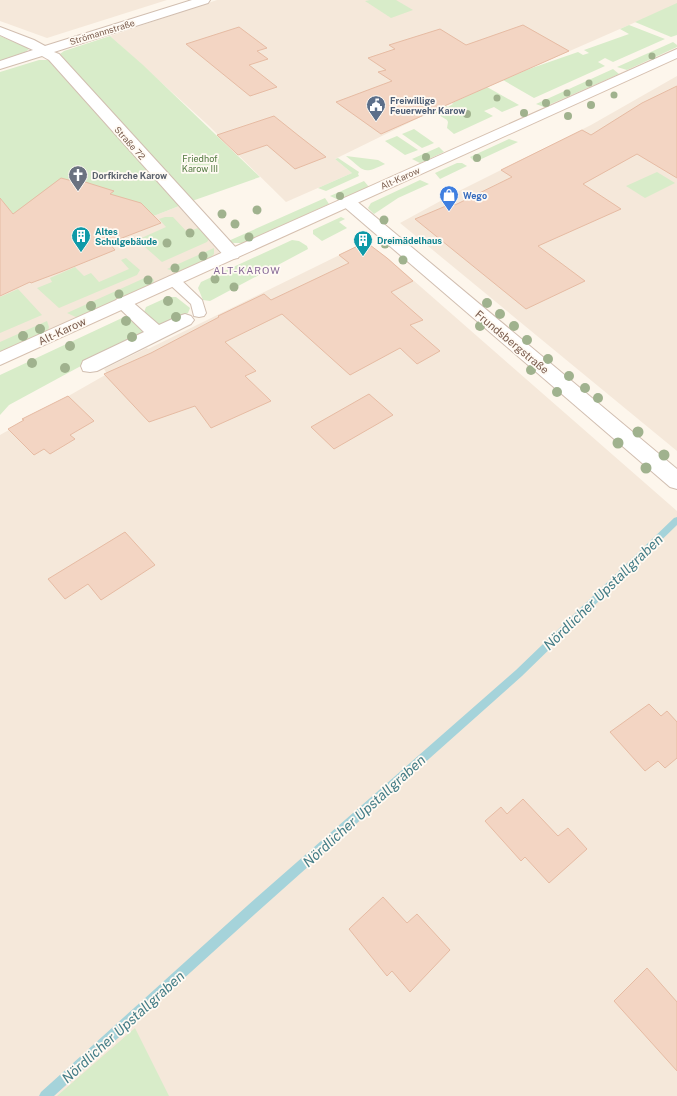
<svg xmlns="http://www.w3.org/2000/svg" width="677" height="1096" viewBox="0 0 677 1096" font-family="'Public Sans',sans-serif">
<rect width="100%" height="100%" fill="#fdf6ec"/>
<!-- residential -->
<g fill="#f5e8da">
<polygon points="0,0 167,0 47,38 0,21"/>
<polygon points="217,0 677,0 677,4 435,110 335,159 352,173 286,202 208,125 110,36"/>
<polygon points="677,76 677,451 400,223 457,192 591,125"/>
<polygon points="0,198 26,231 118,230 179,206 218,247 219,253 215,257 0,354"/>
<polygon points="366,242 389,259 677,511 677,1096 0,1096 0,435 107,374 104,369 147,348 148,349"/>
</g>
<!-- green -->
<g fill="#d8ecc9">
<polygon points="370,0 396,0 413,10 391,18 365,1"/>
<polygon points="677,3 677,35 671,37 635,22"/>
<polygon points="629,25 665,39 613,62 605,58 598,62 605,66 534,98 503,80 529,69 578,52 583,55 589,53 584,50 629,34 620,29"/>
<polygon points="0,36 26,47 29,49 23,54 0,61"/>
<polygon points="110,36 143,65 260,177 192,201 187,197 60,54 64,51"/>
<polygon points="673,42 677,45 677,47 627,70 617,67"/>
<polygon points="39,60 48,60 179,206 118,230 26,231 0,198 0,72"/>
<polygon points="613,69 619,74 544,107 536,104"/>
<polygon points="487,87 519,105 502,112 494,107 484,111 493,116 454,134 447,128 448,122 447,120 429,109 435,110 446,106 448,107 453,104 452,103"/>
<polygon points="414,129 434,143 422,148 402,134"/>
<polygon points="397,136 418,150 405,155 385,141"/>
<polygon points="509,139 518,142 475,162 470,157"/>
<polygon points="439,147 444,152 420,163 412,159"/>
<path d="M346 156 378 160 385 164C362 175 365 171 346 156Z"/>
<polygon points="338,158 359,172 358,174 359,176 326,191 318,188 352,173 335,159"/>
<polygon points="457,163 462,163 467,166 440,179 435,173"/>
<polygon points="657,172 675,183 645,198 626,186"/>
<polygon points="420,180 429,184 398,198 374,214 368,208 371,203"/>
<polygon points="364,181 369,187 339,200 330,196"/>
<polygon points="325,198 329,204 244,243 234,243 226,242"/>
<polygon points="165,217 173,217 187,232 198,228 209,239 207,242 162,262 137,240 166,227 159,219"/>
<polygon points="341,217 345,219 339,222 347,228 322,241 313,234 313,230"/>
<polygon points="292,240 299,241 307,246 308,249 210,301 203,300 198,288 201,282"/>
<polygon points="214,248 214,254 209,259 179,272 176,272 167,269"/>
<polygon points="126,258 140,270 137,275 59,308 37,288 52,282 50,278 75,267 84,276 91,273 99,282 129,269 121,260"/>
<polygon points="149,276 154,280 153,284 78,318 67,313"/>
<polygon points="18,289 42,315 0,333 0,297"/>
<polygon points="168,297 176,297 190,308 188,313 156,328 143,315 146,307"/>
<polygon points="122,318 133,318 144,329 142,337 79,367 9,405 0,415 0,375"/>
<polygon points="47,321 49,327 48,331 0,353 0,342"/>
<polygon points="135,1028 169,1096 57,1096"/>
</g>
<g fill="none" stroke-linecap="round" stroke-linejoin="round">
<!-- stream -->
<polygon fill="#a5d3da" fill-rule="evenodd" points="677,517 677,525 522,676 255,914 54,1096 39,1096 41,1092 247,906 516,670 674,518"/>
</g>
<!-- building -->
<g fill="#f3d5c3" stroke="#e6bba3">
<polygon points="523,25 569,51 381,134 336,102 392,81 378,72 386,70 368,58 395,49 389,45 440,29 466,45"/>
<polygon points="239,27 267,48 257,51 268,59 249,65 277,87 250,96 186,44"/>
<polygon points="677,86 677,178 637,154 583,184 621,209 538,246 585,281 526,309 415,219 453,203 455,205 512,177 501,170 582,130 591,135 642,103"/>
<polygon points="274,116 299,136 326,157 295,169 267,145 238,155 217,135"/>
<polygon points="61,178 80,183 82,181 114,191 110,194 141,203 161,223 109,243 115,250 63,271 31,283 30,282 0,296 0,198 13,214"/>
<polygon points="366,242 387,258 413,281 391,292 423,320 410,325 440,351 417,364 400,348 350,375 282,314 225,342 256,371 245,376 271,401 211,428 195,406 149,422 104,374 151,353 219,317 218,316 264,294 271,300 349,263 339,255"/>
<polygon points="369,394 393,415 334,449 311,427"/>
<polygon points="68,396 94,421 70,435 75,439 50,454 44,449 34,455 8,429 24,420 22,419"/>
<polygon points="125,532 155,565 101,600 88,584 65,599 48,579"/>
<polygon points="649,704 661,716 667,711 677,722 677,758 665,768 658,761 645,771 610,732"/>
<polygon points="523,799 558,836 568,828 587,849 549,883 525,857 521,861 485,821 501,807 507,814"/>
<polygon points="383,897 407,923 417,914 450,950 410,992 392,971 387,976 349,929"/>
<polygon points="647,968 677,1002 677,1071 614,1001"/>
</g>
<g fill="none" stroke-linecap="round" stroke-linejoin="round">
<!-- lane casing -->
<g stroke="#d1beb0" stroke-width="2">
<polygon id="lane" points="173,276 178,277 202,300 206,313 204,316 199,317 194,316 191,304 168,283 166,280 168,277"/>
</g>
<!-- street casing -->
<g stroke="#d1beb0" stroke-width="2">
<g id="street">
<polygon points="192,0 210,0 208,3 54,52 59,54 238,250 240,254 238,258 232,259 226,258 49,60 42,56 0,69 0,61 33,50 0,35 0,27 34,40 45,46"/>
<polygon points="348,197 354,199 677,469 677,489 670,487 342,205 340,202 342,199"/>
<polygon points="123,297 129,299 159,325 179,316 185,314 191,316 194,320 191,324 97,371 90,372 83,371 81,366 83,361 144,332 114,303 117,299"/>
</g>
</g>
<!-- secondary casing -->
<g stroke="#d6c0b0" stroke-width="2">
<polygon id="secondary" points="677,49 677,58 0,365 0,352"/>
</g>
<!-- lane -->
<use href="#lane" fill="#fff" fill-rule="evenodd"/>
<!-- street -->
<use href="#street" fill="#fff" fill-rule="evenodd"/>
<!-- secondary -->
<use href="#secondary" fill="#fff" fill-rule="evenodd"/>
</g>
<!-- trees -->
<g fill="#a0b28e">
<circle cx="652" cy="56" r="3.5"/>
<circle cx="589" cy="83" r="3.5"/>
<circle cx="567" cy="93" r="3.5"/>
<circle cx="614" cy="95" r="3.5"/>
<circle cx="497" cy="98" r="3.5"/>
<circle cx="546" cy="103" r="4"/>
<circle cx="591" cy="105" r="4"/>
<circle cx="524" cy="113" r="4"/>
<circle cx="467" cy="114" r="4"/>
<circle cx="568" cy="116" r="4"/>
<circle cx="426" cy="157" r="4"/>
<circle cx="477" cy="158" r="4"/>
<circle cx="340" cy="196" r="4"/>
<circle cx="257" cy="210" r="4.5"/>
<circle cx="222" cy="214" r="4.5"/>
<circle cx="384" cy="220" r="4.5"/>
<circle cx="235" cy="224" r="4.5"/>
<circle cx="190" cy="233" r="4.5"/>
<circle cx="249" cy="237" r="4.5"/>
<circle cx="167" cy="243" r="4.5"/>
<circle cx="385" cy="244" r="4.5"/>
<circle cx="203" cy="256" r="4.5"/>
<circle cx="403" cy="260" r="4.5"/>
<circle cx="175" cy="268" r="4.5"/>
<circle cx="215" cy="279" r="4.5"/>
<circle cx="148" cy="280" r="4.5"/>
<circle cx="234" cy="287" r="4.5"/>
<circle cx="119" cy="294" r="4.5"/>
<circle cx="168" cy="301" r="5"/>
<circle cx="487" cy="303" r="5"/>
<circle cx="91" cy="306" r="5"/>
<circle cx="500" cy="314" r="5"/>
<circle cx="176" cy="317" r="5"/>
<circle cx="126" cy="321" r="5"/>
<circle cx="480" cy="326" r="5"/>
<circle cx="514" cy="326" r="5"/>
<circle cx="40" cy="329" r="5"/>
<circle cx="23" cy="336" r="5"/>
<circle cx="132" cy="337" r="5"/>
<circle cx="527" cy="340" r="5"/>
<circle cx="70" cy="346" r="5"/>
<circle cx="548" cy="359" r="5"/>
<circle cx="32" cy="363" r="5"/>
<circle cx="65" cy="368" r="5"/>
<circle cx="531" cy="370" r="5"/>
<circle cx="569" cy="376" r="5"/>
<circle cx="585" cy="388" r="5"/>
<circle cx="557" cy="392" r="5"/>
<circle cx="598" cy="398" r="5"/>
<circle cx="638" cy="432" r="5.5"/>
<circle cx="618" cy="443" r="5.5"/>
<circle cx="664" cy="455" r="5.5"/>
<circle cx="646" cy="468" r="5.5"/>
</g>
<!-- icons -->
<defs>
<g id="civic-pin" transform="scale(1)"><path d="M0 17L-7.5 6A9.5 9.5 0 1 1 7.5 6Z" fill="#5c6f8a" stroke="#fffaf3"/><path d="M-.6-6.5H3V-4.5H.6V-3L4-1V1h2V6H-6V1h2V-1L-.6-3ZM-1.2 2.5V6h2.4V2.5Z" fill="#fff"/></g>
<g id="church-pin" transform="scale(1)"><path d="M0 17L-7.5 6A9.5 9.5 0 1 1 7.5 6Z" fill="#6b7280" stroke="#fffaf3"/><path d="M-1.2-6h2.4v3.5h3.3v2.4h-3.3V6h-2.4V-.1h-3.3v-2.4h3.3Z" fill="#fff"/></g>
<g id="shop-pin" transform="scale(1)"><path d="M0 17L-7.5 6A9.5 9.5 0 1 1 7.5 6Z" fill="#3f7fe0" stroke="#fffaf3"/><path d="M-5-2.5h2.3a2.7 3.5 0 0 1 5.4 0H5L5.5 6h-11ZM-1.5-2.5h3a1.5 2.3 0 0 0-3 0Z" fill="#fff"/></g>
<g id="building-pin" transform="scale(1)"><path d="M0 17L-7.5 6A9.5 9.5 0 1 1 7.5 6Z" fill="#0f9aa8" stroke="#fffaf3"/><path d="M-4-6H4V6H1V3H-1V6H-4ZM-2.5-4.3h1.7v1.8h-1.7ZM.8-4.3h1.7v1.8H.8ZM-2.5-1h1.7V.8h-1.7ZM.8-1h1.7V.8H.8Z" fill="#fff"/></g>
</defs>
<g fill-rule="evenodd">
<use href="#civic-pin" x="376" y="105"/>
<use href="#church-pin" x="78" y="175"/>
<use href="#shop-pin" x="449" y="195"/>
<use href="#building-pin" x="81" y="236"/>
<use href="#building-pin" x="363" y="240"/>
</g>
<g text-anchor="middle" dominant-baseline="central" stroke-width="3.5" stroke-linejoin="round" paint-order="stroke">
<!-- far-street labels -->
<g font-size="9" fill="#7a5c4d" stroke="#fffaf3">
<text transform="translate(102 32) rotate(-17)">Strömannstraße</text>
<text transform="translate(130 143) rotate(48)">Straße 72</text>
<text transform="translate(400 178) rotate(-24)">Alt-Karow</text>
</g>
<!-- far-service labels -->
<g font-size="9" font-weight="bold" fill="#4e5e75" stroke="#fffaf3" text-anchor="start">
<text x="390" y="100">Freiwillige<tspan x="390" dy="10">Feuerwehr Karow</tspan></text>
</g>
<!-- far-park labels -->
<g font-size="9" fill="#537a41" stroke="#fffaf3">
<text x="200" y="158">Friedhof<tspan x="200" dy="10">Karow III</tspan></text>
</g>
<!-- far-worship labels -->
<g font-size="9" font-weight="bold" fill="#5b616d" stroke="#fffaf3" text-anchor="start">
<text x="92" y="175">Dorfkirche Karow</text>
</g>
<!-- far-shop labels -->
<g font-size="9" font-weight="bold" fill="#366cbe" stroke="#fffaf3" text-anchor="start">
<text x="463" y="195">Wego</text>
</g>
<!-- far-culture labels -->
<g font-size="9" font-weight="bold" fill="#0d838f" stroke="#fffaf3" text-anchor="start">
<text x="95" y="231">Altes<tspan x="95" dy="10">Schulgebäude</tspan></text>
<text x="377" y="240">Dreimädelhaus</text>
</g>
<!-- far-neighbourhood labels -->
<g font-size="10" letter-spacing="1" fill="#846695" stroke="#fffaf3">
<text x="247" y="270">ALT-KAROW</text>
</g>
<!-- street labels -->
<g font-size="11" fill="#7a5c4d" stroke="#fffaf3">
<text transform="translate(62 331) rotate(-25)">Alt-Karow</text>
<text transform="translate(512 342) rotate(40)">Frundsbergstraße</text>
</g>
<!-- near-water labels -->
<g font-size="14" font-style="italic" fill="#437c86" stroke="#fffaf3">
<text transform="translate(603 592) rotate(-44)">Nördlicher Upstallgraben</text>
<text transform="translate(364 811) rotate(-42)">Nördlicher Upstallgraben</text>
<text transform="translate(123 1027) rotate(-42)">Nördlicher Upstallgraben</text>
</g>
</g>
</svg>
